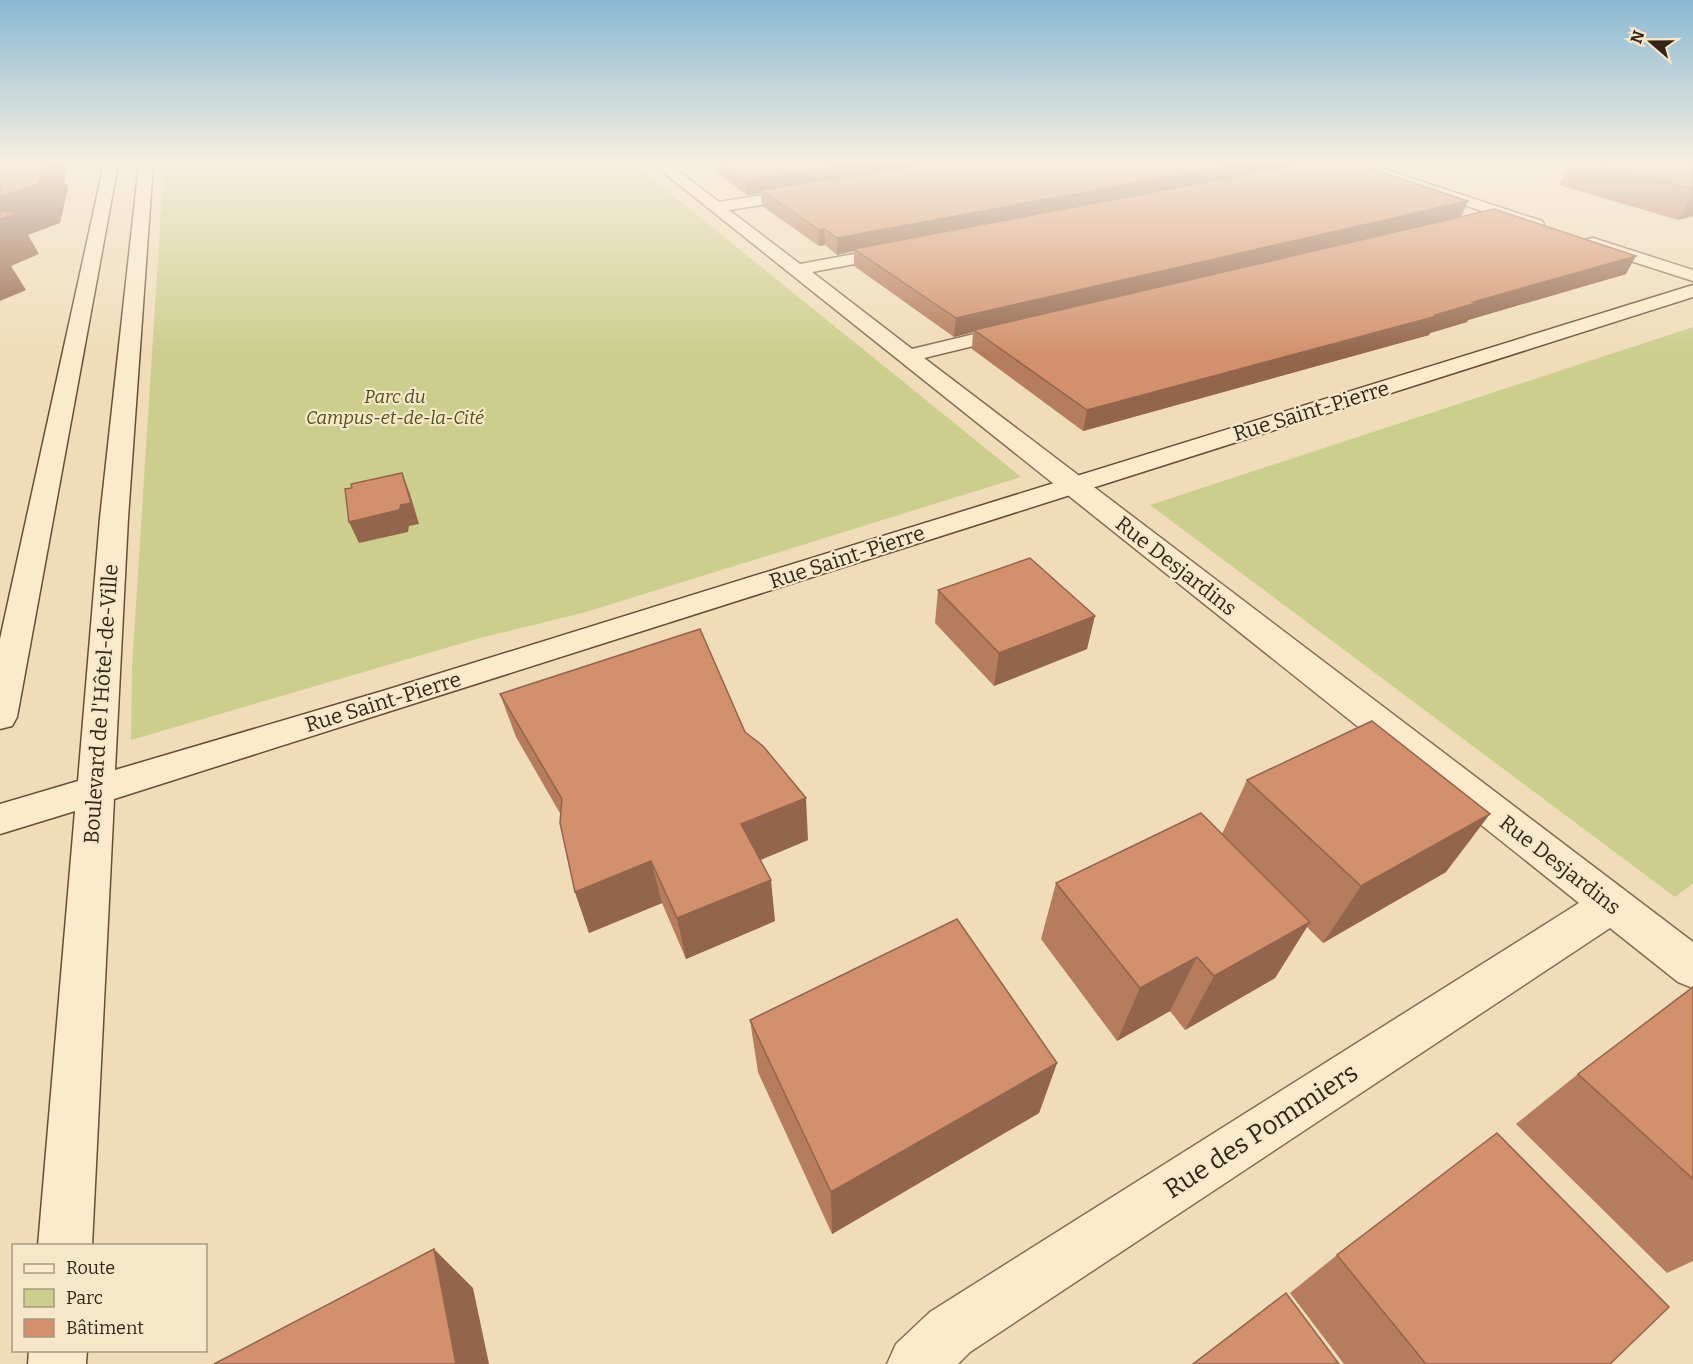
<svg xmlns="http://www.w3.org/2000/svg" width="1693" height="1364" viewBox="0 0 1693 1364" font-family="Bitter,serif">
<rect width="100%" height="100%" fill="#f0dcb9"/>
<!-- green -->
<g fill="#cbce8d">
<polygon points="164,164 634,164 1021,477 586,612 480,638 131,740 132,668"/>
<polygon points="1693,327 1693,883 1675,897 1150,505"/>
</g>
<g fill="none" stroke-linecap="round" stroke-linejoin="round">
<!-- street casing -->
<g stroke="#876c53" stroke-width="3">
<g id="street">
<polygon points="653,164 669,164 719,202 805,188 810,190 813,193 810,196 805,198 729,210 800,264 897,246 903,247 906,251 903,255 812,272 912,349 1016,324 1023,326 1026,330 1023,334 924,358 1693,942 1693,988 1678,982 1610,928 970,1352 958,1364 887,1364 896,1344 930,1312 1579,903"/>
<polygon points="1348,164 1368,164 1542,221 1544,224 1542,227 1530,227 1350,167"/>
<polygon points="1593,238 1693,270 1693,281 1587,247 1584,243 1587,239"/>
</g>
</g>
<!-- secondary casing -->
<g stroke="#694d36" stroke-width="3">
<g id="secondary">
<polygon points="104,164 118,164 17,717 12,726 0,729 0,639"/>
<polygon points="139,164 153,164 128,518 115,770 386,690 1693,285 1693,297 114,799 92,1246 38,1246 75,811 0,834 0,804 78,781 100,518"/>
<polygon points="29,1350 87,1350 86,1364 28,1364"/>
</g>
</g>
<!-- street -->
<use href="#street" fill="#fbeacc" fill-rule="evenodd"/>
<!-- secondary -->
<use href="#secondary" fill="#fbeacc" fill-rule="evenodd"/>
</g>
<!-- wall -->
<g fill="#b57c5d">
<polygon points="704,164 1357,164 1468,201 1461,217 1626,274 1468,320 1467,322 1430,333 1429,335 1083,431 972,349 973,332 954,337 854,266 854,251 837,255 825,245 819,246 762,206 761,193 747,195"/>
<polygon points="1569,164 1693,164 1693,216 1678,220 1559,185"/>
<polygon points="938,590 1087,649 994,686 935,623"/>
<polygon points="500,694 745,732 808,840 760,860 775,921 686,959 662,903 589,933 575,892 561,815 516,737"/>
<polygon points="1247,780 1446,872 1323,943 1307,927 1275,978 1185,1030 1170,1011 1117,1041 1041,939 1056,883 1222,834"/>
<polygon points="1693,987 1693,1261 1667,1273 1516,1124 1578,1074"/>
<polygon points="750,1020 1057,1063 1039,1113 832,1234 758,1072"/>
<polygon points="1337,1255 1610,1364 1344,1364 1290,1293"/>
</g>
<!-- shaded-wall -->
<g fill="#93654c">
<polygon points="45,164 69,164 64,180 68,188 60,223 28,235 39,254 11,266 26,290 0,301 0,197"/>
<polygon points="850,164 945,164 761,190 761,193 747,195 746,180"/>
<polygon points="1237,164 1310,164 854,249 854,251 837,255 837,238"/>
<polygon points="1693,195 1693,216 1678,220"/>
<polygon points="1468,201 1461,217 974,330 973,332 954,337 956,318"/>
<polygon points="824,229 825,245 819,246 819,230"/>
<polygon points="1636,256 1626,274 1468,320 1467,322 1430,333 1429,335 1083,431 1087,410 1435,315 1473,302"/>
<polygon points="402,473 410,494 419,524 409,526 408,532 359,543 349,522"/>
<polygon points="1095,616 1087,649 994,686 999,653"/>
<polygon points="806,798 808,840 746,866 741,824"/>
<polygon points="1490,814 1446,872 1323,943 1361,886"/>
<polygon points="651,861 662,903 589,933 575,892"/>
<polygon points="771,880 775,921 686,959 677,918"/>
<polygon points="1310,922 1275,978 1185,1030 1214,976"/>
<polygon points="1197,957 1170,1011 1117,1041 1140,988"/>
<polygon points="1057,1063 1039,1113 832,1234 831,1192"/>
<polygon points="434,1249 473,1288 489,1364 456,1364"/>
</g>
<!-- building -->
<g fill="#d2906c" stroke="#93654c" stroke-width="1.5">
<polygon points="0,164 45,164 38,184 0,197"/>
<polygon points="723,164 850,164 746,180"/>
<polygon points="930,164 1237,164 837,238 824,229 819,230 761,190"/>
<polygon points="1301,164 1357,164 1468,201 956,318 854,249"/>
<polygon points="1598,164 1693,164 1693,189"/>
<polygon points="1494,209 1636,256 1473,302 1476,303 1435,315 1437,316 1087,410 974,330"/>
<polygon points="0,211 15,213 0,219"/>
<polygon points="402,473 411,503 401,505 399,510 349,522 345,489 352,488 351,484"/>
<polygon points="1030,558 1095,616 999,653 938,590"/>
<polygon points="700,629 745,732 763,746 806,798 741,824 771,880 677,918 651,861 575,892 560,823 562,799 500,694"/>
<polygon points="1372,721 1490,814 1361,886 1247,780"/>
<polygon points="1201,813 1310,922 1214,976 1197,957 1140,988 1056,883"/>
<polygon points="957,919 1057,1063 831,1192 750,1020"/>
<polygon points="1693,987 1693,1179 1578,1074"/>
<polygon points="1497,1133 1669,1307 1610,1364 1426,1364 1337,1255"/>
<polygon points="434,1249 456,1364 214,1364"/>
<polygon points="1286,1293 1339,1364 1193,1364"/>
</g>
<!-- sky -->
<linearGradient id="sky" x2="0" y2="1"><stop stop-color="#8ab9d3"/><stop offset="0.46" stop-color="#f8efe0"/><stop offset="1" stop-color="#f8efe0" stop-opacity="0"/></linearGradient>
<rect width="1693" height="355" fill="url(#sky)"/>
<g text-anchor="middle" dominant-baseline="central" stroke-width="4.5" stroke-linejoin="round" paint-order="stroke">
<!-- far-park labels -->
<g font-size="18" font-style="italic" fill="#49531e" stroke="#f7e7c9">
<text x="395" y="397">Parc du<tspan x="395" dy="21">Campus-et-de-la-Cité</tspan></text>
</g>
<!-- street labels -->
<g font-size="21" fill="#352519" stroke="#f7e7c9">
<text transform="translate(1311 411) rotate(-17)">Rue Saint-Pierre</text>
<text transform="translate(847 557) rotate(-18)">Rue Saint-Pierre</text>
<text transform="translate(1176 566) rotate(38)">Rue Desjardins</text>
<text transform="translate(383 702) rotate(-17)">Rue Saint-Pierre</text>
<text transform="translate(101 704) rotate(-86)">Boulevard de l'Hôtel-de-Ville</text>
<text transform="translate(1560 865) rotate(38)">Rue Desjardins</text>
</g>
<!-- near-street labels -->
<g font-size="26" fill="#352519" stroke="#f7e7c9">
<text transform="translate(1261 1131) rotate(-33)">Rue des Pommiers</text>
</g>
</g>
<!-- legend -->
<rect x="12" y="1244" width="195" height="108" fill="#f7e7c9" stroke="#a99983" stroke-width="1.5"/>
<rect x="24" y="1264" width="30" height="9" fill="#fbeacc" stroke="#a99983" stroke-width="1.5"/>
<text x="66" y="1274" font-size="18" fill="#352519">Route</text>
<rect x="24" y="1289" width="30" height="18" fill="#cbce8d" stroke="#a99983" stroke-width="1.5"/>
<text x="66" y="1304" font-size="18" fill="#352519">Parc</text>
<rect x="24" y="1319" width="30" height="18" fill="#d2906c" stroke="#a99983" stroke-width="1.5"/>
<text x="66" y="1334" font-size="18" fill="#352519">Bâtiment</text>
<!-- north arrow -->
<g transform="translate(1651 42) rotate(290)" stroke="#f7e7c9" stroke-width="4.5" paint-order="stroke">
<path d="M0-4.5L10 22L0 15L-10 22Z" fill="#352519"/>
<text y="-9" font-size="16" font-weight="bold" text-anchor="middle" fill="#352519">N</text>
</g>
</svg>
